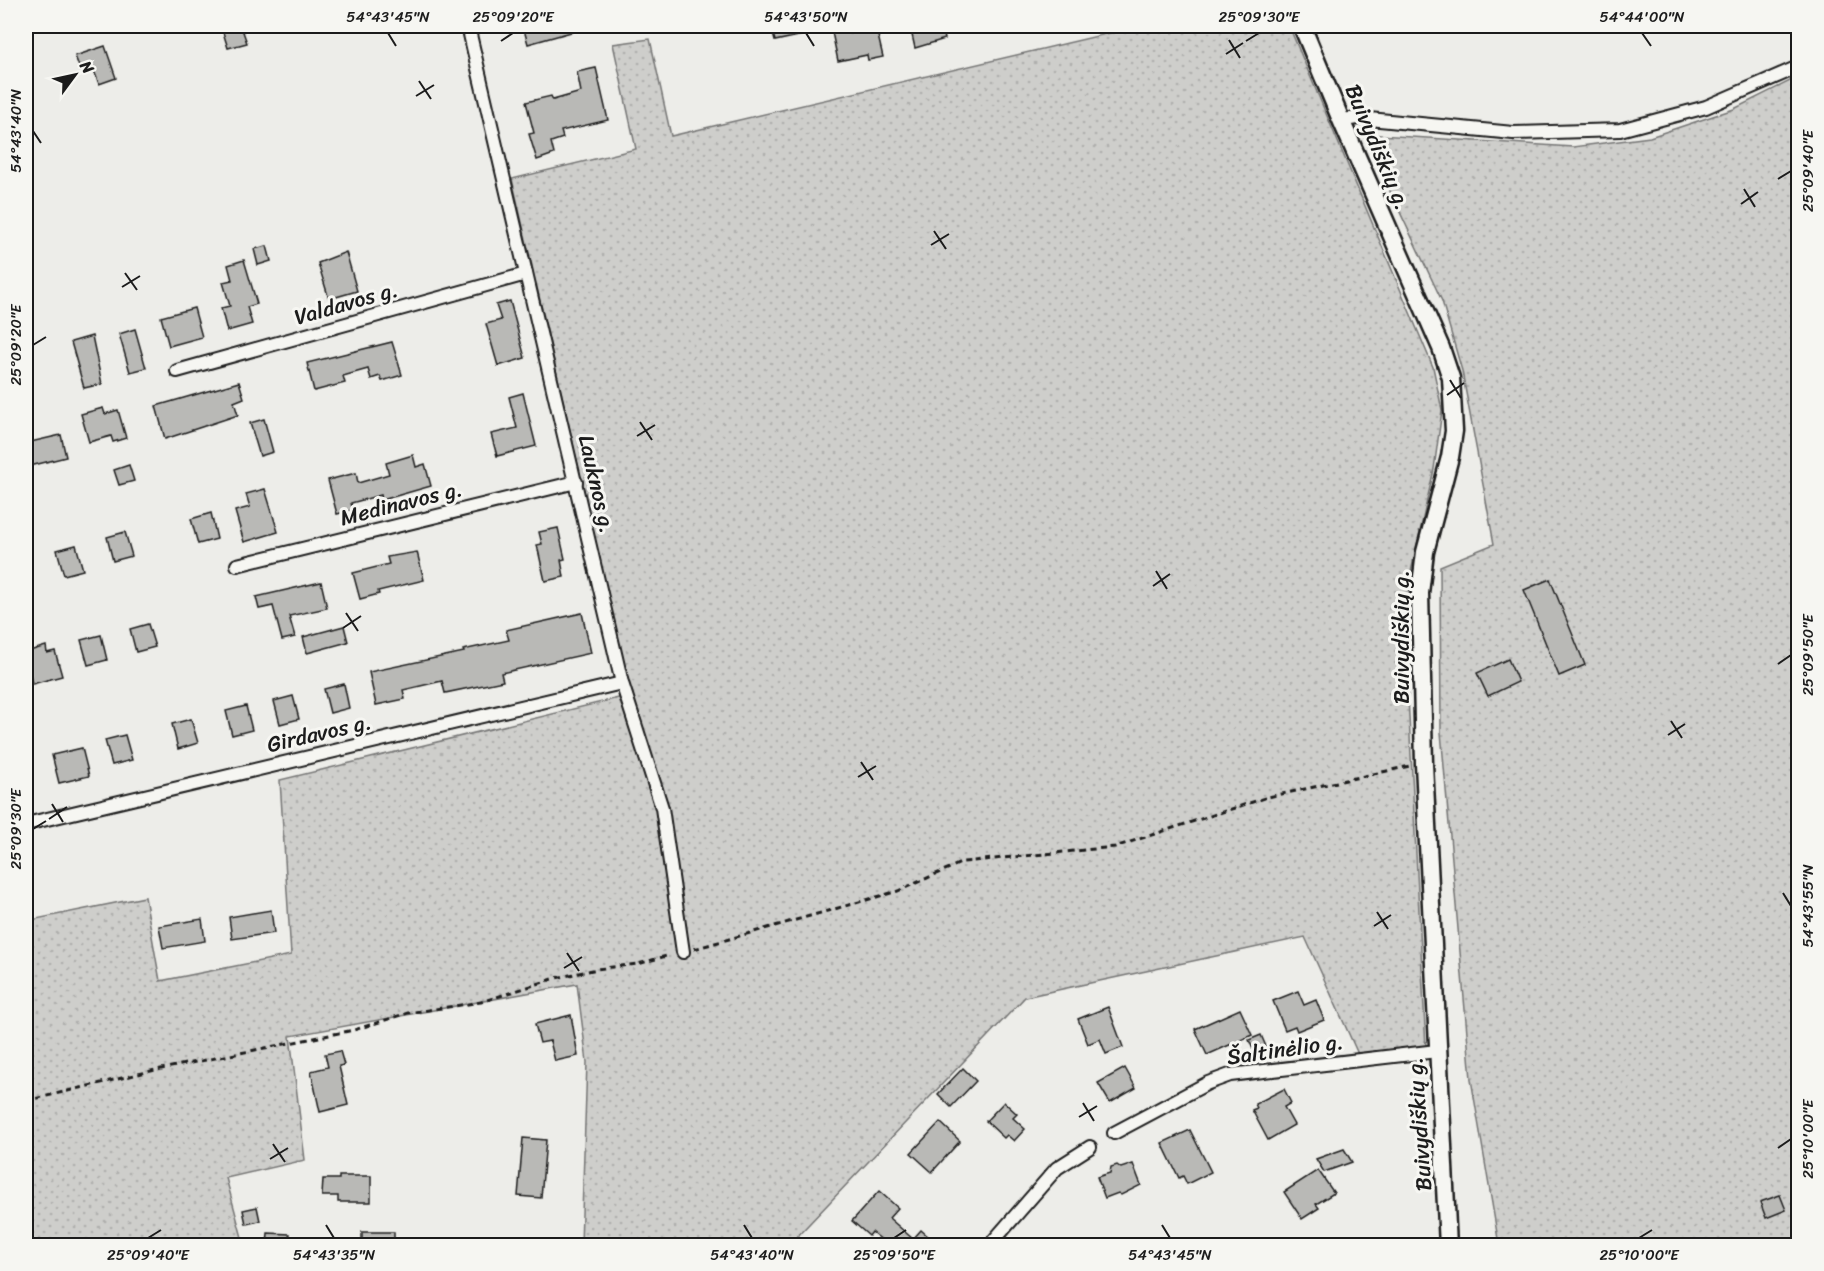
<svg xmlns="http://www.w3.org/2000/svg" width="1824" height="1271" viewBox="0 0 1824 1271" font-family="Sriracha,sans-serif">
<defs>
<pattern id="grass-dots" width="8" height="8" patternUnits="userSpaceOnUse" patternTransform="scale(1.5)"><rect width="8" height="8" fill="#cececb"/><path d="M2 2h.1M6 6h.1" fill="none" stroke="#b0b0ae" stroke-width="1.8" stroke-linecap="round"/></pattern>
</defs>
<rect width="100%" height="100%" fill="#edede9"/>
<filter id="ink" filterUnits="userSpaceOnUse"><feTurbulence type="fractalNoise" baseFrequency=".0167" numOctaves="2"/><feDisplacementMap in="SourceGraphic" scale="12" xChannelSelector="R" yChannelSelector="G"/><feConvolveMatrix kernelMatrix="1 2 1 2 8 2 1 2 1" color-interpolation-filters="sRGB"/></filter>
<g filter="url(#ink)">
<!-- grass -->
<g fill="url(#grass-dots)" stroke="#757574" stroke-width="1.5">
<polygon points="1140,26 1289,26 1433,367 1442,410 1434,469 1410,576 1406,658 1426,1048 1358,1054 1305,937 1025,997 789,1245 581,1245 587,1062 577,984 290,1036 305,1160 226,1178 244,1245 26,1246 26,921 145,897 160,981 291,955 280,780 631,695 512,179 636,149 613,44 650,39 671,136"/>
<polygon points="1798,77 1798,1245 1499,1245 1471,1079 1441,732 1440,566 1494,544 1462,371 1442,301 1363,134 1573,147 1650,137 1734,109"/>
</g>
<!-- building -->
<g fill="#b9b9b6" stroke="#1c1c1c" stroke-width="1.5">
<polygon points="221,26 241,26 247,43 228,48"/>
<polygon points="523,26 581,26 582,29 528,44"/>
<polygon points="771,26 822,26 822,31 775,41"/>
<polygon points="910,26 942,26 945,39 915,48"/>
<polygon points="876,27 883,57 868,60 867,55 838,61 832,32 846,28 848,33"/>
<polygon points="105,46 116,78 99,84 93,68 81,72 75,56"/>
<polygon points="596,68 608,120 561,131 563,138 551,142 554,154 537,160 529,134 534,133 526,102 551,96 553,100 581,92 577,72"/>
<polygon points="267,246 271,261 258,265 254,249"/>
<polygon points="346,252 357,291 329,299 318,263"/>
<polygon points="244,260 257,304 247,307 252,324 227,331 221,308 230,306 223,282 232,280 228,265"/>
<polygon points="510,301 525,358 498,366 486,324 501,320 496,305"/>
<polygon points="194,308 202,337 169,346 161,317"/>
<polygon points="135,329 146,368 130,372 119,334"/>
<polygon points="92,336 102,384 84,388 71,342"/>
<polygon points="392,342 402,375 382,381 380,376 371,379 368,369 343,376 345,383 314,391 307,363"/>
<polygon points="239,382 244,398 234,402 238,415 165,439 156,406"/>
<polygon points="523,393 536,446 497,456 491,434 517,428 509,397"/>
<polygon points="103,408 105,414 118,410 126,438 113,442 111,436 89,442 81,414"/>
<polygon points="264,419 273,452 260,456 250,423"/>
<polygon points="61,435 66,457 26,467 26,443"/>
<polygon points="413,455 416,467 425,464 431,486 382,500 381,495 351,503 353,510 337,514 328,480 356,473 358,483 389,474 386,463"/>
<polygon points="129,465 134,481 119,485 114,470"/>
<polygon points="265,489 278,532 244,542 235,511 250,507 246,494"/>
<polygon points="211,513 217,539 198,544 191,519"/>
<polygon points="558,528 565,559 561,560 564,577 545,581 537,545 542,544 539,532"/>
<polygon points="125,532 132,556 113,561 107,537"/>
<polygon points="76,545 83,570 64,575 57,550"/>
<polygon points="417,552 424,580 378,591 379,594 360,599 353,573 389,564 387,557"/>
<polygon points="1550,579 1585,665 1559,676 1524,590"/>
<polygon points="321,582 327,608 289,616 295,637 282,640 273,606 259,609 256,597"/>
<polygon points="582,613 591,653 501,673 503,681 445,693 442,681 403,690 405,699 376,705 369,672 464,652 463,650 509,640 506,630"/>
<polygon points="148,624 155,647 136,652 130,629"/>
<polygon points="344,626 348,642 307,653 303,637"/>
<polygon points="101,635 107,660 88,665 81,640"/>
<polygon points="46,646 47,653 55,651 62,676 32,684 26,652"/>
<polygon points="1508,659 1518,682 1488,696 1477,673"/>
<polygon points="344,684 349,708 330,713 324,689"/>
<polygon points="293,696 299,719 280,724 274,701"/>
<polygon points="246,706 252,730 232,735 226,711"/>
<polygon points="191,719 198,743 178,749 172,724"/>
<polygon points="125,735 132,760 112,765 105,740"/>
<polygon points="82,748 89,776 59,783 52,755"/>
<polygon points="271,910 274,933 232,939 229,917"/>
<polygon points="202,919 205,941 163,948 159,926"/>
<polygon points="1298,991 1304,1005 1316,1000 1324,1020 1297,1031 1295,1026 1285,1030 1273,1001"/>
<polygon points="1108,1007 1123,1047 1106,1054 1100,1039 1088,1044 1078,1019"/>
<polygon points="1240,1009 1252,1035 1207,1055 1195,1029"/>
<polygon points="571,1015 578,1056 555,1061 550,1041 540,1043 535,1024"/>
<polygon points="1261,1035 1268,1051 1256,1056 1249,1040"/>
<polygon points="340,1051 344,1065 339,1066 348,1105 320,1112 311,1071 328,1067 325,1054"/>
<polygon points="963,1068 976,1081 951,1107 938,1094"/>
<polygon points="1125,1068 1136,1088 1110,1103 1098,1083"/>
<polygon points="1284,1089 1291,1103 1284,1107 1294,1125 1268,1140 1252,1110 1257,1108 1255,1104"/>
<polygon points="1004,1102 1017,1114 1013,1118 1025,1129 1014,1141 1007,1135 1004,1138 986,1121"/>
<polygon points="940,1122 960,1141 932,1172 911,1153"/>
<polygon points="1190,1130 1211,1172 1187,1184 1183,1176 1179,1178 1162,1143"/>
<polygon points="523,1138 546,1140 541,1198 518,1196"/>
<polygon points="1344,1149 1352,1162 1324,1172 1316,1159"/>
<polygon points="1133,1164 1141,1185 1121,1195 1118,1193 1105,1198 1097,1177 1110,1173 1111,1167 1117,1165 1121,1168"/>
<polygon points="1318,1170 1334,1193 1316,1204 1319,1208 1302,1219 1284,1192"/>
<polygon points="339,1176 371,1176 371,1202 338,1202 338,1196 322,1196 323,1179 339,1179"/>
<polygon points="879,1191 898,1208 889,1218 913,1239 921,1230 938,1245 888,1245 872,1232 869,1236 852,1221"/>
<polygon points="1780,1195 1786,1210 1766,1218 1760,1202"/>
<polygon points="257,1207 260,1221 246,1224 243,1210"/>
<rect x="362" y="1232" width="32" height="13"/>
<polygon points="268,1233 290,1234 289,1245 267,1245"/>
</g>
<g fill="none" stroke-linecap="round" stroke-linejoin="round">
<!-- street casing -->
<g stroke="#1c1c1c" stroke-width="16">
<g id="street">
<polyline points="468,26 622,683 662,808 683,952"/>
<polyline points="1341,120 1359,118 1513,133 1620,130 1706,107 1798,67"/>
<polyline points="177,371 526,274"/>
<polyline points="237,565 576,482"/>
<polyline points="26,824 622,683"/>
<polyline points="1114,1133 1208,1083 1230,1075 1437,1051"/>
<polyline points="989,1246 1057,1168 1090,1147"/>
</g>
</g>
<!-- secondary casing -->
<g stroke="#1c1c1c" stroke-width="21">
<polyline id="secondary" points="1302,26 1341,120 1441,348 1451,378 1454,431 1450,457 1425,552 1420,593 1424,764 1448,1246"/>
</g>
<!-- path -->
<g stroke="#1c1c1c" stroke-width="3" stroke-dasharray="6 4.5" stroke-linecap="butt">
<polyline points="694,949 898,891 963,862 1115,847 1268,797 1410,766"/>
<polyline points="26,1101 151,1071 354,1030 408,1013 481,1002 556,978 597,969 638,964 670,955"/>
</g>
<!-- street -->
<use href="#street" stroke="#f6f6f2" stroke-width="12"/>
<!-- secondary -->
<use href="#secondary" stroke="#f6f6f2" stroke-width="16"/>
</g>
</g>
<!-- ticks -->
<path fill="none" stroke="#1c1c1c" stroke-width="2" d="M388 33 396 46M806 33 814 46M1642 33 1651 46M1229 40 1240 58M501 41 513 33M1246 41 1259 33M1226 54 1243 43M419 81 431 99M416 96 434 85M33 131 41 143M1778 179 1791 171M1744 189 1755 207M1741 204 1758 192M934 231 946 249M931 245 949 234M125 273 137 290M122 287 140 276M33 345 46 337M1450 380 1461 398M1447 395 1464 383M640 422 652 440M637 436 655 425M1156 571 1167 589M1153 586 1170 574M346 613 358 631M343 628 361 616M1778 664 1791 655M1671 721 1682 738M1668 735 1685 724M861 762 873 780M858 777 876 766M52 804 63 822M49 819 67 807M33 829 46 821M1783 893 1791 906M1377 912 1388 929M1374 926 1391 915M567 953 579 971M564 968 582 957M1083 1103 1094 1121M1079 1117 1097 1106M273 1144 285 1162M1778 1148 1791 1139M270 1159 288 1148M326 1225 334 1238M744 1225 752 1238M1162 1225 1170 1238M148 1238 161 1230M894 1238 906 1230M1639 1238 1652 1230"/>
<g text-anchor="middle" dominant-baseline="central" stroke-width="6" stroke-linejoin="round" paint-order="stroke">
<!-- street labels -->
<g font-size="22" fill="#1c1c1c" stroke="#f6f6f2">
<text transform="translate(1378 147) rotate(67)">Buivydiškių g.</text>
<text transform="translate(346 303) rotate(-16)">Valdavos g.</text>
<text transform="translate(597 484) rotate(77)">Lauknos g.</text>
<text transform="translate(401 503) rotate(-14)">Medinavos g.</text>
<text transform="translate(1401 637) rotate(-90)">Buivydiškių g.</text>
<text transform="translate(319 733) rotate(-13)">Girdavos g.</text>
<text transform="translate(1285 1049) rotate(-8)">Šaltinėlio g.</text>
<text transform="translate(1419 1124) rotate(-94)">Buivydiškių g.</text>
</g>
</g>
<!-- margin -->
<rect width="1824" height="1271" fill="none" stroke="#f6f6f2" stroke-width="66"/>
<!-- north arrow -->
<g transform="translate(75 75) rotate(57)" stroke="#f6f6f2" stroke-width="4.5" paint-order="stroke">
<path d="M0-4.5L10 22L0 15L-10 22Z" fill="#1c1c1c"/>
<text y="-9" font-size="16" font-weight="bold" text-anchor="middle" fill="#1c1c1c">N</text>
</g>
<rect x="33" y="33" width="1758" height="1205" fill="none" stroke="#1c1c1c" stroke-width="2"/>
<g font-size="15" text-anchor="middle" fill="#1c1c1c">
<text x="388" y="22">54°43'45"N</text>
<text x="513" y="22">25°09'20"E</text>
<text x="806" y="22">54°43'50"N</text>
<text x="1259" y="22">25°09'30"E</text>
<text x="1642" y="22">54°44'00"N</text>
<text transform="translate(16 131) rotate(-90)" y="5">54°43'40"N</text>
<text transform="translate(1808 171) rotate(-90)" y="5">25°09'40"E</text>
<text transform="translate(16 345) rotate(-90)" y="5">25°09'20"E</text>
<text transform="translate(1808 655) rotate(-90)" y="5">25°09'50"E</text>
<text transform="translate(16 829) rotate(-90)" y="5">25°09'30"E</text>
<text transform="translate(1808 906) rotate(-90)" y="5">54°43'55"N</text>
<text transform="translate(1808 1139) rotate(-90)" y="5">25°10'00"E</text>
<text x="148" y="1260">25°09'40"E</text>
<text x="334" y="1260">54°43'35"N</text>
<text x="752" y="1260">54°43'40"N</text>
<text x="894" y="1260">25°09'50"E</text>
<text x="1170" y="1260">54°43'45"N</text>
<text x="1639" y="1260">25°10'00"E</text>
</g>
</svg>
